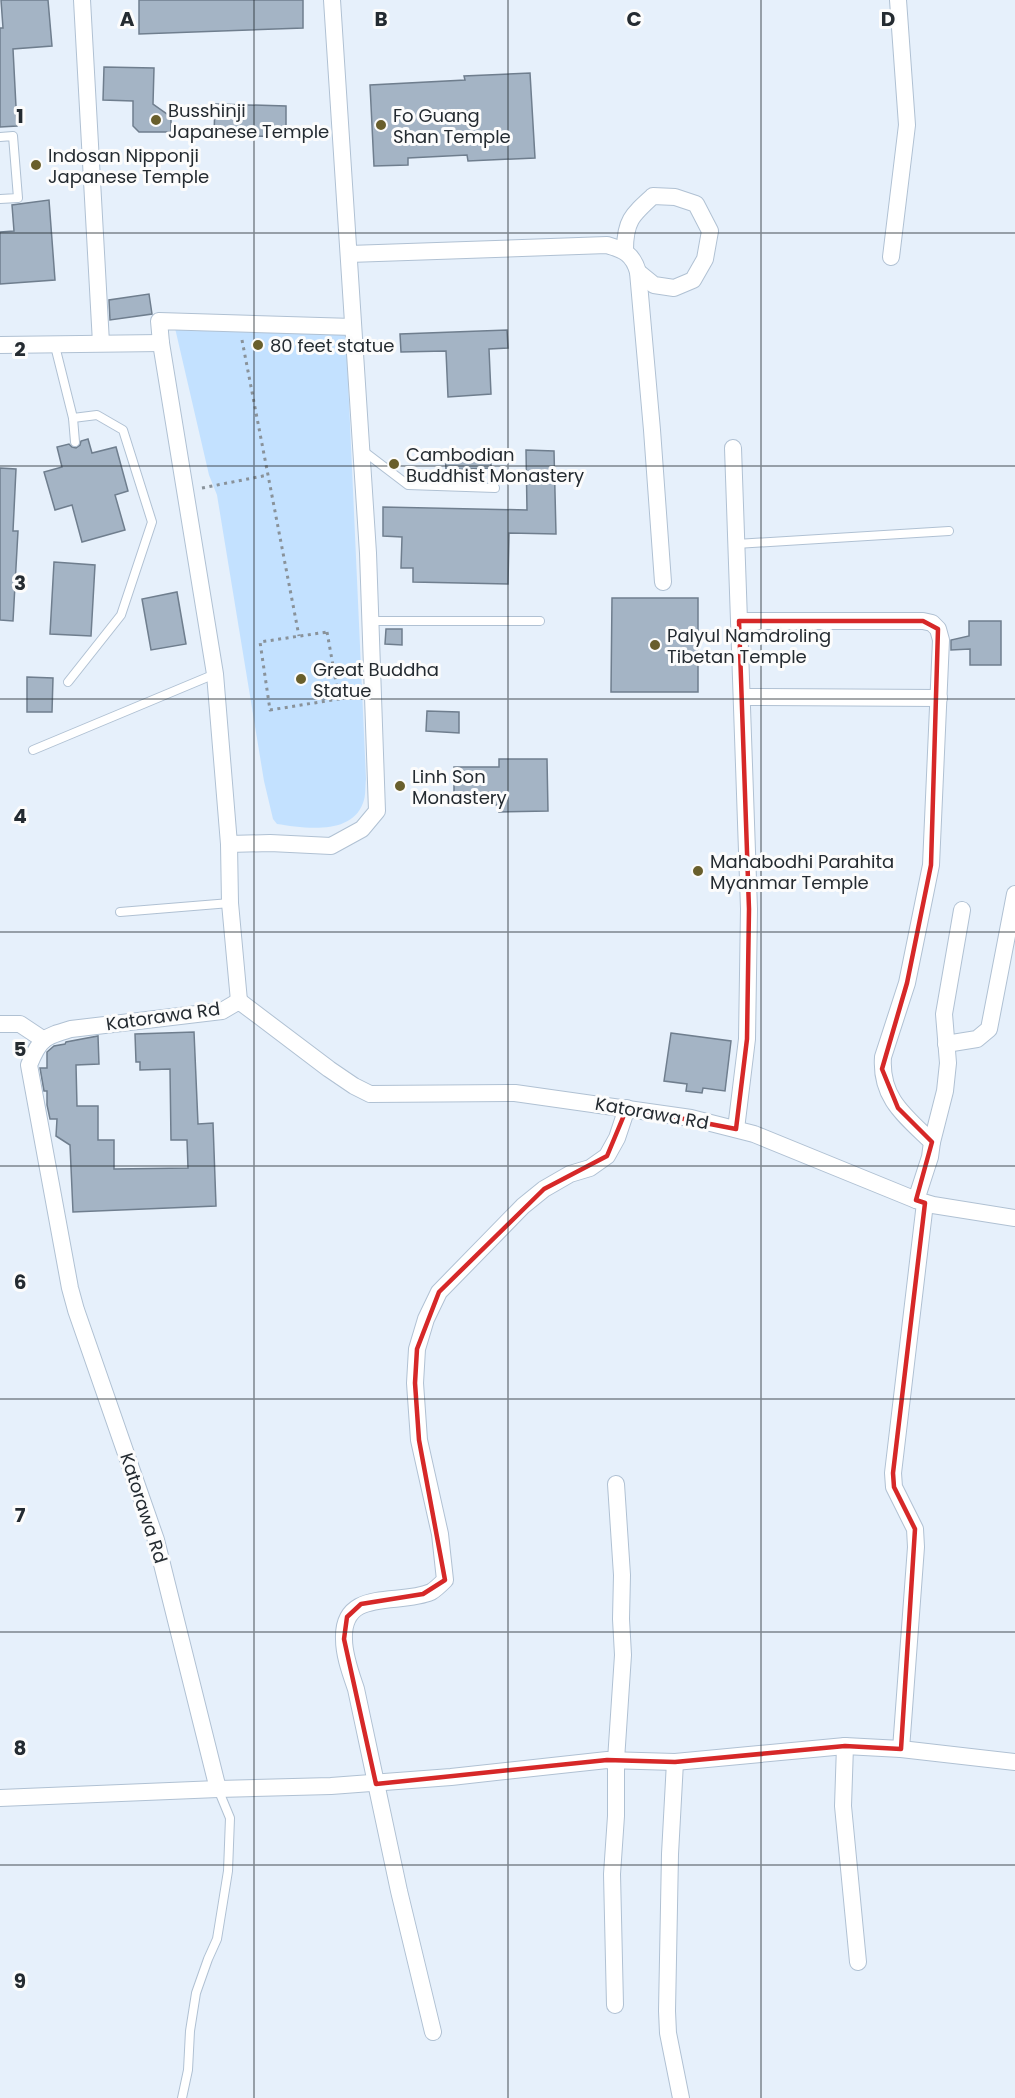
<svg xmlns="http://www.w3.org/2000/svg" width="1015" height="2098" viewBox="0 0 1015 2098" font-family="Poppins,sans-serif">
<rect width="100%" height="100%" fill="#e6f0fb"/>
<!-- green -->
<path fill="#c3e1ff" d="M175 328 346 335 366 779C365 787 366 796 363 803 351 836 303 828 277 824L273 819 264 781 217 495 209 475Z"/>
<!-- building -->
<g fill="#a4b4c5" stroke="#6f7e8e" stroke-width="1.5">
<polygon points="1,0 48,0 52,46 13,49 17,126 0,127 0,28 3,28"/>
<polygon points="139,0 303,0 303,28 139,34"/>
<polygon points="104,67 154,68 153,104 171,117 171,132 139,132 133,126 133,101 103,100"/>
<polygon points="530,73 535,158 468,161 467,155 408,158 408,165 374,166 370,85 465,80 464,76"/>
<polygon points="215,104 286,106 286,137 214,135"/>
<polygon points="49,200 55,280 0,284 0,232 14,231 12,205"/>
<polygon points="149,294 152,314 110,320 109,300"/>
<polygon points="507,330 508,348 489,349 491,394 448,397 446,351 401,352 400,334"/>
<polygon points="88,439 92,453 116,447 128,491 115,495 125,530 82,542 72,505 55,510 44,472 62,467 57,447 69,444 72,447 76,448 80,445 81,441"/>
<polygon points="491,450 491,468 446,470 445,452"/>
<polygon points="526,450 554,451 556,534 509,533 508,584 413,582 413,568 401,568 402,537 383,536 383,507 527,510"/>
<polygon points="0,468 16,469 13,531 18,531 13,621 0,620"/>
<polygon points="54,562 95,565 91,636 50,634"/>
<polygon points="177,592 186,644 151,650 142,599"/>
<polygon points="612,598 698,598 698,692 611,692"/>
<polygon points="969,621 1001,621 1001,665 970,665 970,649 951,650 951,640 969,636"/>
<polygon points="386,629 402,629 402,645 385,644"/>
<polygon points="27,677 53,678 52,712 27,712"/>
<polygon points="427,711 459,712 459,733 426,731"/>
<polygon points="499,759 547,759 548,811 499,812 499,805 454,804 454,767 499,767"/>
<polygon points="194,1032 198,1124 213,1123 216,1206 73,1212 70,1145 56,1136 57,1119 50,1119 47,1105 47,1091 44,1091 40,1068 47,1068 47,1052 54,1046 65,1044 66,1042 98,1036 99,1064 76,1065 77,1106 98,1106 98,1140 114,1140 114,1169 188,1168 187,1140 171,1140 170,1069 140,1070 140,1062 136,1062 135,1034"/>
<polygon points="671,1033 731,1041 725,1091 703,1088 702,1093 686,1091 687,1084 664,1081"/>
</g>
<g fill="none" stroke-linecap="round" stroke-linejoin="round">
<!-- lane casing -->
<g stroke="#b0c1d3" stroke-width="10">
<g id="lane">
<polyline points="0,137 13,136 18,198 0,199"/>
<polyline points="55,346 73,418 75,442"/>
<polyline points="362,450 408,485 495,488"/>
<polyline points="736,544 949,531"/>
<polyline points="371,621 540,621"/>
<polyline points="68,682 121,615 152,522 123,430 97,415 73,418"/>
<polyline points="33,750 215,674"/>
<polyline points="120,912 230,903"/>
<polyline points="182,2098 188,2070 190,2031 196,1993 208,1959 217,1939 228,1871 230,1818 218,1789"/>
</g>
</g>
<!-- street casing -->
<g stroke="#b0c1d3" stroke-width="18">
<g id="street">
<polyline points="82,0 101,343"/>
<path d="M625 250C625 221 632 215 653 196L675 197 696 204 710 231 705 259 693 280 674 288 654 285 638 272"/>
<path d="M349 254 607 245C624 250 633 254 638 272L652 430 663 582"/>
<polyline points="891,257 907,125 898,0"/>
<polyline points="0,345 161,343"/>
<polyline points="733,448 749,909 747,1039 736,1129"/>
<path d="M739 621H923L932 623 938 629 941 640 931 865 907 983 883 1057C880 1098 905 1116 932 1142L930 1157 916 1200"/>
<polyline points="743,697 939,698"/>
<polyline points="229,844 270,843 331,846 362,829 377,811 368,553 332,0"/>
<polyline points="239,1001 230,903 229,844 215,674 161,343 159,321 353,327"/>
<polyline points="0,1024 20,1024 44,1040"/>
<polyline points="946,1044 977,1039 989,1029 1015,894"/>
<polyline points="932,1142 945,1091 948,1063 944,1014 962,910"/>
<polyline points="845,1746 843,1806 858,1962"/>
<polyline points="901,1749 916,1547 915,1529 894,1487 893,1473 925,1203"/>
<polyline points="675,1762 670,1854 667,2011 668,2033 681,2098"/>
<path d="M218 1789 156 1540 76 1310 70 1288 29 1065C40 1038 44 1037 71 1029L222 1011 239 1001 329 1069 354 1086 370 1094 515 1093 691 1118 754 1134 916 1200 933 1205 1015 1218"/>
<polyline points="0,1798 218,1789 331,1786 451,1777 607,1760 675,1762 845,1746 901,1749 1015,1762"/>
<polyline points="615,2005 612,1874 616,1816 616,1760 623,1655 621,1619 622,1575 616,1484"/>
<path d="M433 2032 399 1891 356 1689C351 1674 344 1656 344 1639 342 1587 399 1606 431 1592 436 1589 441 1584 445 1580L440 1534 419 1440 415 1383 417 1349 426 1319 439 1292 523 1206 544 1189 570 1174 590 1168 607 1156 617 1138 627 1108"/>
</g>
</g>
<!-- path -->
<g stroke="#89929a" stroke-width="3" stroke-dasharray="3 4.5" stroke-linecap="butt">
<polyline points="242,340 299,636"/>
<polyline points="202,488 268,475"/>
<polygon points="327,632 339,699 270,710 260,642"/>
</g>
<!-- lane -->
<use href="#lane" stroke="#fff" stroke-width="8"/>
<!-- street -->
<use href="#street" stroke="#fff" stroke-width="16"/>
</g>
<!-- marked area -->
<path fill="none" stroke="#d62828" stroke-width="4.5" stroke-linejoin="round" d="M739 621H923L938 629 931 865 907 983 882 1069 898 1108 932 1142 916 1200 925 1203 893 1473 894 1487 915 1529 901 1749 845 1746 675 1762 607 1760 376 1784 344 1639 347 1617 361 1604 423 1594 445 1580 419 1440 415 1383 417 1349 439 1292 544 1189 607 1156 627 1108 736 1129 747 1039 749 909Z"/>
<!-- grid -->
<path fill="none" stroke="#242b31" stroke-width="1.5" stroke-opacity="0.55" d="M254 0V2098M508 0V2098M761 0V2098M0 233H1015M0 466H1015M0 699H1015M0 932H1015M0 1166H1015M0 1399H1015M0 1632H1015M0 1865H1015"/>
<!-- markers -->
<g fill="#695f2c" stroke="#fcfcfc" stroke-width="2">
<circle cx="156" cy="120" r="6"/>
<circle cx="381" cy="125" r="6"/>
<circle cx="36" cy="165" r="6"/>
<circle cx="258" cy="345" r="6"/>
<circle cx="394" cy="464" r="6"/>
<circle cx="655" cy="645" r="6"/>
<circle cx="301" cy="679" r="6"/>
<circle cx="400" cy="786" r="6"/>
<circle cx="698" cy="871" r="6"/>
</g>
<g text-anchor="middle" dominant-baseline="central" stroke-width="6" stroke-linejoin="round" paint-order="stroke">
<!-- poi labels -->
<g font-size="18" fill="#242b31" stroke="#fcfcfc" text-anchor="start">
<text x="168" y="110">Busshinji<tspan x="168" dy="21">Japanese Temple</tspan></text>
<text x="393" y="115">Fo Guang<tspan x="393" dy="21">Shan Temple</tspan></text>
<text x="48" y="155">Indosan Nipponji<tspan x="48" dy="21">Japanese Temple</tspan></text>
<text x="270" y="345">80 feet statue</text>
<text x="406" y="454">Cambodian<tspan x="406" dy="21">Buddhist Monastery</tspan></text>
<text x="667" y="635">Palyul Namdroling<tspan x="667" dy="21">Tibetan Temple</tspan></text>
<text x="313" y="669">Great Buddha<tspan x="313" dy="21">Statue</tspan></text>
<text x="412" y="776">Linh Son<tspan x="412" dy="21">Monastery</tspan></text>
<text x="710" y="861">Mahabodhi Parahita<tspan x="710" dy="21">Myanmar Temple</tspan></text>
</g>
<!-- street labels -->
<g font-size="18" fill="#242b31" stroke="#fcfcfc">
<text transform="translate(163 1016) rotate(-8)">Katorawa Rd</text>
<text transform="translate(652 1113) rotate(10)">Katorawa Rd</text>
<text transform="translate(144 1508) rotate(72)">Katorawa Rd</text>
</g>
</g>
<g font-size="20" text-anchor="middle" font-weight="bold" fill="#242b31" stroke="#fcfcfc" stroke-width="6" stroke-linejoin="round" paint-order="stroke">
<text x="127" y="26">A</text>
<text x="381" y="26">B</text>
<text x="634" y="26">C</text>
<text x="888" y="26">D</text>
<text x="20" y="123">1</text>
<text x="20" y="356">2</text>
<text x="20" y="590">3</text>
<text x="20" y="823">4</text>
<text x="20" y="1056">5</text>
<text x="20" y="1289">6</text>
<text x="20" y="1522">7</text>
<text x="20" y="1755">8</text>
<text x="20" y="1988">9</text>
</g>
</svg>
